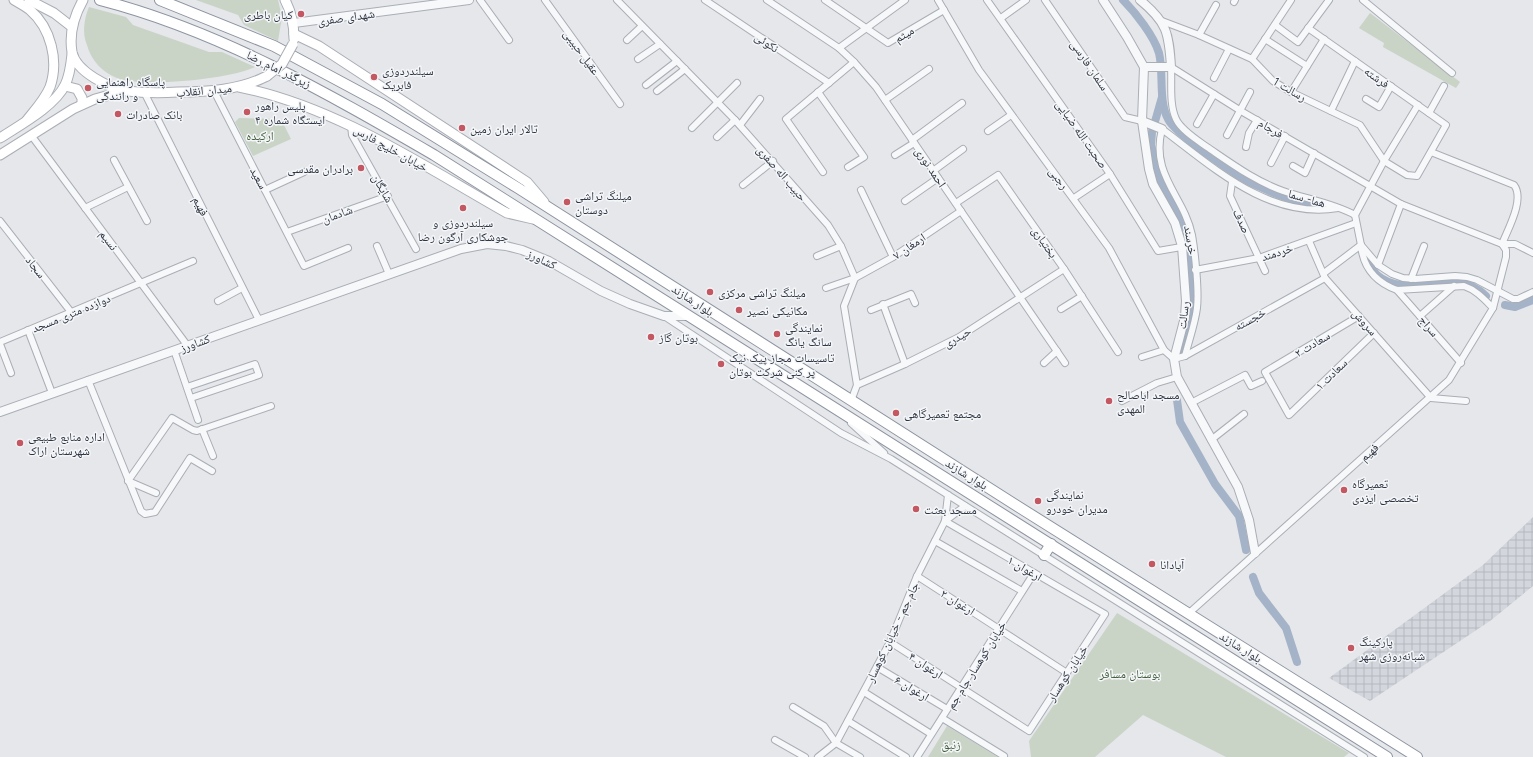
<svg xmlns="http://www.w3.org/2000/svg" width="1533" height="757" viewBox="0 0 1533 757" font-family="Quicksand,'Noto Naskh Arabic',sans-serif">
<defs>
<pattern id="industrial-grid" width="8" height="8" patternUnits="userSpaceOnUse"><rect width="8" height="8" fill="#d3d6dd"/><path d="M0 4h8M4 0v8" fill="none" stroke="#b5b8bf"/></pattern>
</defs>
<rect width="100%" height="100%" fill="#e5e7eb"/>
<!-- industrial -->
<polygon fill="url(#industrial-grid)" points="1533,517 1533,586 1490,621 1370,701 1329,678 1483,565"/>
<!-- green -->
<g fill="#c9d4c7">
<polygon points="196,0 278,0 282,17 278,41 244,25 238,15"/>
<path d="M89 7 126 17 133 25 209 52H222L255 67C231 79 142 88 117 78 102 72 91 60 87 45 82 33 84 19 89 7Z"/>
<polygon points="1370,13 1460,82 1456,88 1383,47 1384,43 1359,28"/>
<polygon points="239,118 281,119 291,139 253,156 235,122"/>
<polygon points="1117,613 1349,753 1344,757 1226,757 1143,715 1095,757 1031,757 1029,741"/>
<polygon points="947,726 998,757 928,757"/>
</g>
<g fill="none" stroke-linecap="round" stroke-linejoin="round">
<!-- canal -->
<g stroke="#a4b3c7" stroke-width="8">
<path d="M1123 0C1135 12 1154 36 1159 53 1164 73 1158 100 1168 119 1175 134 1241 179 1258 186 1279 196 1302 203 1324 207"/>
<polyline points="1162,97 1152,132 1151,145 1160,179 1179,217 1188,241 1193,298 1189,321 1179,357"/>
<path d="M1364 254C1368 260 1372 270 1377 275 1408 302 1453 263 1486 296"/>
<polyline points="1505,305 1515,307 1533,300"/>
<polyline points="1177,400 1180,422 1215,484 1239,516 1246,550"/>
<polyline points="1253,577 1259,593 1286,628 1297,662"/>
</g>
<!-- minor casing -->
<g stroke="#aaaeb5" stroke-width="8">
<g id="minor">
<polyline points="480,0 509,40"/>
<polyline points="545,0 620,104"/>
<polyline points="617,0 735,120 828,225 841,246 855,278 844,306 857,385"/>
<polyline points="705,0 829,83"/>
<polyline points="767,0 839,48 854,62 876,87 1065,363"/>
<polyline points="825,0 888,43 944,10"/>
<polyline points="938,0 979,70 1109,248 1164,350 1174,359 1185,356 1325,278"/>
<polyline points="987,0 1110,174 1158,251 1193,245"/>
<polyline points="1045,0 1125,117 1142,121"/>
<polyline points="1363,0 1452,73"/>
<polyline points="1234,2 1235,0"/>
<polyline points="1001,18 1026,0"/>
<polyline points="1162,21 1199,35 1252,59 1273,81 1291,92 1360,125 1384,161 1407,175 1417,176 1446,125 1308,28"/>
<polyline points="1275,25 1298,42 1329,0"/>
<polyline points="1199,35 1216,5"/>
<polyline points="1265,39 1307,66"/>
<polyline points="627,40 642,26"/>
<polyline points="839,48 905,0"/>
<polyline points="638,59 660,44"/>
<polyline points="1252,59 1291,0"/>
<polyline points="1171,67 1241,111 1401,204 1502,244 1515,244 1533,253"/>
<path d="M1171 67C1172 83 1169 104 1176 119 1181 130 1197 140 1207 147 1232 164 1255 181 1283 191 1307 199 1333 203 1355 215"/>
<polyline points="1214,78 1229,49"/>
<polyline points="646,85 677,61"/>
<polyline points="214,91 304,266 348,248"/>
<polyline points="657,91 685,69"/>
<polyline points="144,92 259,320"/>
<polyline points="818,92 864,157 848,167"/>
<polyline points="1291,92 1324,39"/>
<polyline points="1366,99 1379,107 1391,86"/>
<polyline points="885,100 929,69"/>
<polyline points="1331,111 1355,61"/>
<polyline points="1429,113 1444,86"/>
<polyline points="1197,124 1214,94"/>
<polyline points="351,125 352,135 416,249"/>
<polyline points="740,125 760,99"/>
<polyline points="692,128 737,83"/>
<polyline points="988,131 1011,115"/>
<polyline points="31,135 187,345"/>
<polyline points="1227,135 1250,92"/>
<polyline points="717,137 735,120"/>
<polyline points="912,140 962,103"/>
<polyline points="1246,147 1249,133 1257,120"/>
<polyline points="895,155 914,143"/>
<polyline points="114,160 147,221"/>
<polyline points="1271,163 1285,136"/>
<polyline points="1293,166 1305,173 1314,153"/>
<polyline points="933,171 963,149"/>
<polyline points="823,172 786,119 854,62"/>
<polyline points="1232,182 1230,196 1265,271"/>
<polyline points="743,185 773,161"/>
<polyline points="265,190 304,172"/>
<polyline points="861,190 893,257"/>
<polyline points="1074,198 1110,174"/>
<polyline points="905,201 938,178"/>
<polyline points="956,203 998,175 1064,269 1118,352"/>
<polyline points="85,208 128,187"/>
<polyline points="1355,215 1361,245 1378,265 1392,274 1403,278 1415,279 1455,276 1467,277 1477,280 1513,299 1518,299 1533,292"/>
<polyline points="1355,215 1384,161 1418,105"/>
<polyline points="0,221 71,312"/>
<polyline points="287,232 388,196"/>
<polyline points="1309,241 1325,278 1431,398 1466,401"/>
<path d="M1361 245C1363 267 1375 282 1397 290L1464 286C1476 290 1484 299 1493 308"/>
<polyline points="377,246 389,274"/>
<polyline points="817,256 841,246"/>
<polyline points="1378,265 1401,204"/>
<polyline points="1195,270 1259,258 1356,223"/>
<polyline points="1324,273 1361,245"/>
<polyline points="1411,279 1424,246"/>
<polyline points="826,288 855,278 893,257 961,211"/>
<polyline points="1397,290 1461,363"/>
<polyline points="218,301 242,288"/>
<polyline points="883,304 905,364"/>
<polyline points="1061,309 1082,296"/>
<polyline points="871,310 911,294 915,303"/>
<polyline points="664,316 841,433 891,459 1364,757"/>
<polyline points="1359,316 1265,372 1289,415 1374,333"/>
<polyline points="1420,316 1454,286"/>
<polyline points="28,330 52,393"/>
<polyline points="0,342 193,261"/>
<polyline points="0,344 11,373"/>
<polyline points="174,350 198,420"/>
<path d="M1185 356C1189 340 1195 324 1197 308 1199 291 1195 252 1192 235 1184 196 1150 175 1162 129 1213 167 1269 220 1338 208"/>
<polyline points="1142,357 1164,350"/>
<polyline points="1044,363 1057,351"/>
<polyline points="88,380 141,511 145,514 155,512 190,458 212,471"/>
<polyline points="187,387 255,364 259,375 191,398"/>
<polyline points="851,401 857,385 905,364 959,337 1064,269"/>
<polyline points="1122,401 1157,383 1177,377"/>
<polyline points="1191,403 1245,375 1251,386 1262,381"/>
<polyline points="851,423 884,453"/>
<polyline points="202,429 213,456"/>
<polyline points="1211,440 1244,414"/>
<polyline points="156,493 128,481 172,418 193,430 197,431 271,406"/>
<polyline points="945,521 965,506"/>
<polyline points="935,541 1022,591"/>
<polyline points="917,576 1067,673"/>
<path d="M1188 614 1449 380 1493 308 1506 257V250L1502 244C1508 229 1525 199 1514 185L1431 152"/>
<polyline points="890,642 1029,731 1105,614 945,521"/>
<polyline points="877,667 947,709"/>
<polyline points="864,692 931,734"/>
<polyline points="793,707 824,726 836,743 860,757"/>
<polyline points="942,718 1004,756"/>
<polyline points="848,721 906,757"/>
<polyline points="775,740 805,757"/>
<polyline points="818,757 836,743 890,642 917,576 945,521 948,495"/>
<polyline points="917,757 1034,573"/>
</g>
</g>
<!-- tertiary casing -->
<g stroke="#aaaeb5" stroke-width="10">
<g id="tertiary">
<polyline points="1103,0 1127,37 1144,67 1142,121 1149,169 1153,184 1175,223 1182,246 1186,301 1185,317 1174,359 1177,377 1238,487 1249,520 1255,553"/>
<path d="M1140 0C1167 22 1169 33 1171 67H1144"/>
<polyline points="294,23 469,0"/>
<polyline points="1142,121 1162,129"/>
<polyline points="0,412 461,249 487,244 506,246 522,250 549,261 601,291 630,304 664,316 689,316"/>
</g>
</g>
<!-- secondary casing -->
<g stroke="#aaaeb5" stroke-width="11">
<g id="secondary">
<path d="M14 0C19 3 25 6 30 10 51 28 59 61 50 87 45 99 35 110 27 120"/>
<polyline points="29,0 54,13 72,27"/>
<path d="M83 0C74 16 69 34 72 52 76 72 109 88 127 91 144 93 161 93 178 92 208 92 240 90 267 76"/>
<path d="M285 0C292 13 294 24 294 39"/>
<polyline points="294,34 319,46 527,182 544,202"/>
<polyline points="65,86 77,89 82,98 82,104"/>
<path d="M239 87C335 106 422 165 507 213L533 219"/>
<path d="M0 138C20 125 55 106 65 85 70 75 71 64 72 54"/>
<polyline points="0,155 73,109 95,99 124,91"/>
</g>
</g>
<!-- trunk casing -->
<g stroke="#8d94a0" stroke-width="12">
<g id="trunk">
<path d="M100 0C220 31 327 93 434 155L1387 757"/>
<polyline points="160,0 274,46 382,104 518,188 1014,504 1417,757"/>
<polyline points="1044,555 1051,544"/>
</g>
</g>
<!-- minor -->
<use href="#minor" stroke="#f7f8fa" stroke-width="6"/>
<!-- tertiary -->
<use href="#tertiary" stroke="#f7f8fa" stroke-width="8"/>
<!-- secondary -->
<use href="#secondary" stroke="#fff" stroke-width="9"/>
<!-- trunk -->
<use href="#trunk" stroke="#fff" stroke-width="10"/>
<!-- secondary-bridge casing -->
<g stroke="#aaaeb5" stroke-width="11" stroke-linecap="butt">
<polyline id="secondary-bridge" points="267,76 282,64 293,44"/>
</g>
<!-- secondary-bridge -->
<use href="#secondary-bridge" stroke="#fff" stroke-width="9"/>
</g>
<!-- markers -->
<g fill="#c35762" stroke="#f4f6f8" stroke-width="1.5">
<circle cx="301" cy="14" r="4"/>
<circle cx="374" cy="77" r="4"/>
<circle cx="88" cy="88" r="4"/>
<circle cx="247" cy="112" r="4"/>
<circle cx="118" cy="114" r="4"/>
<circle cx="462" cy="128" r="4"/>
<circle cx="361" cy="168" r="4"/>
<circle cx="567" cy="202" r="4"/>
<circle cx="463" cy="208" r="4"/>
<circle cx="710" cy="292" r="4"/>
<circle cx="739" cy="310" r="4"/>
<circle cx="777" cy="334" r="4"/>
<circle cx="651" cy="337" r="4"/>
<circle cx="721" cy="364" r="4"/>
<circle cx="1109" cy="401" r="4"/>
<circle cx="896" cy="413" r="4"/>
<circle cx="20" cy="443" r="4"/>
<circle cx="1344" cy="490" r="4"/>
<circle cx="1038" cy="501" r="4"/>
<circle cx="916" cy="509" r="4"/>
<circle cx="1152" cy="564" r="4"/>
<circle cx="1351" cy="648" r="4"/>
</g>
<g text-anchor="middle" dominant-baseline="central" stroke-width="3" stroke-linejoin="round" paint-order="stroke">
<!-- poi labels -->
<g font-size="12" fill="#2e3442" stroke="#f4f6f8" text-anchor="start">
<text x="293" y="14" text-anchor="end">کیان باطری</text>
<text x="382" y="70">سیلندردوزی<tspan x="382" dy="14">فابریک</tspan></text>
<text x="96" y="81">پاسگاه راهنمایی<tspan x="96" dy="14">و رانندگی</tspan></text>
<text x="255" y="105">پلیس راهور<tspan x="255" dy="14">ایستگاه شماره ۴</tspan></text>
<text x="126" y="114">بانک صادرات</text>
<text x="470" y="128">تالار ایران زمین</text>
<text x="353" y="168" text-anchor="end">برادران مقدسی</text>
<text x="575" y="195">میلنگ تراشی<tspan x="575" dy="14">دوستان</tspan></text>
<text x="463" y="222" text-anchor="middle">سیلندردوزی و<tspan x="463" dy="14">جوشکاری آرگون رضا</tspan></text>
<text x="718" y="292">میلنگ تراشی مرکزی</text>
<text x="747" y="310">مکانیکی نصیر</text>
<text x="785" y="327">نمایندگی<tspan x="785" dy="14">سانگ یانگ</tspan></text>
<text x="659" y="337">بوتان گاز</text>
<text x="729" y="357">تاسیسات مجاز پیک نیک<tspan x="729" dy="14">پر کنی شرکت بوتان</tspan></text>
<text x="1117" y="394">مسجد اباصالح<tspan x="1117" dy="14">المهدی</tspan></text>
<text x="904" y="413">مجتمع تعمیرگاهی</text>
<text x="28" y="436">اداره منابع طبیعی<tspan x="28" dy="14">شهرستان اراک</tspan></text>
<text x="1352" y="483">تعمیرگاه<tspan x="1352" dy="14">تخصصی ایزدی</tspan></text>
<text x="1046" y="494">نمایندگی<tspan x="1046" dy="14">مدیران خودرو</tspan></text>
<text x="924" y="509">مسجد بعثت</text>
<text x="1160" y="564">آپادانا</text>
<text x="1359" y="641">پارکینگ<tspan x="1359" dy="14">شبانه‌روزی شهر</tspan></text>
</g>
<!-- street labels -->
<g font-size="12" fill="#2e3442" stroke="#f4f6f8">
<text transform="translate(346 17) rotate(-8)">شهدای صفری</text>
<text transform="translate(904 34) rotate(-30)">میثم</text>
<text transform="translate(767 42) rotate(34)">نکوئی</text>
<text transform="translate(582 52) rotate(54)">عقیل حبیبی</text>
<text transform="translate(1090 65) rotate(56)">سلمان فارسی</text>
<text transform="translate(279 69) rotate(26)">زیرگذر امام رضا</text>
<text transform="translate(1377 77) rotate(35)">فرشته</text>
<text transform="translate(1290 89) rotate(30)">رسالت 1</text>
<text transform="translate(204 90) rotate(-5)">میدان انقلاب</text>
<text transform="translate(1271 128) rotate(30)">فرجام</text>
<text transform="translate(1082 134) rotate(55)">صحبت الله ضیایی</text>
<text transform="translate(391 148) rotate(29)">خیابان خلیج فارس</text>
<text transform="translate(931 167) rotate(56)">احمد نوری</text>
<text transform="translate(782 173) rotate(49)">حبیب اله صفری</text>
<text transform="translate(259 178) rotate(62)">سعید</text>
<text transform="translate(1059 178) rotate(53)">رجبی</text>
<text transform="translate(383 188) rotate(60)">شایگان</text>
<text transform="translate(1307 198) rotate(16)">هما- سما</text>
<text transform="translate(201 206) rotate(63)">فهیم</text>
<text transform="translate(337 214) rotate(-20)">شادمان</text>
<text transform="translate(1242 221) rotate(65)">صدف</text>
<text transform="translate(109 240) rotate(53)">نسیم</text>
<text transform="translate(1191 240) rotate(80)">خرسند</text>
<text transform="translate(1045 242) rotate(55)">بختیاری</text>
<text transform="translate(909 246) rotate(-34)">ارمغان ۷</text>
<text transform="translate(1277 252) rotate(-18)">خردمند</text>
<text transform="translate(542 259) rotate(25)">کشاورز</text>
<text transform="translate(36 267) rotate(52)">سجاد</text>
<text transform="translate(693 300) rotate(33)">بلوار شازند</text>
<text transform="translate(71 313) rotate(-22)">دوازده متری مسجد</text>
<text transform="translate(1183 315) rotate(-83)">رسالت</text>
<text transform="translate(1250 319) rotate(-29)">خجسته</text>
<text transform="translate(1365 322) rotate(49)">سروش</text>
<text transform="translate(1429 326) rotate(49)">سراج</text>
<text transform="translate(957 337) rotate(-30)">حیدری</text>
<text transform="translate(195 343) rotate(-20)">کشاورز</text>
<text transform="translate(1312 344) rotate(-31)">سعادت ۲</text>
<text transform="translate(1331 374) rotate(-44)">سعادت ۱</text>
<text transform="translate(1369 452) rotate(-41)">فهیم</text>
<text transform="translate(967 474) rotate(32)">بلوار شازند</text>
<text transform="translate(1025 568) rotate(30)">ارغوان ۱</text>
<text transform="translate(958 602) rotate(32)">ارغوان ۲</text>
<text transform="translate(892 632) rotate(-65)">جام جم - خیابان کوهسار</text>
<text transform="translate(1241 647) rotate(32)">بلوار شازند</text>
<text transform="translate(926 665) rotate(33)">ارغوان ۴</text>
<text transform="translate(976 665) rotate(-58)">خیابان کوهسار جام جم</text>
<text transform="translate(1067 673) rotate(-57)">خیابان کوهسار</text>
<text transform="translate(912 688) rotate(31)">ارغوان ۶</text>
</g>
<!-- park labels -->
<g font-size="12" fill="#415d3c" stroke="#f4f6f8">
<text x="260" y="135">ارکیده</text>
<text x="1130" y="673">بوستان مسافر</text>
<text x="951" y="744">زنبق</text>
</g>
</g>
</svg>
